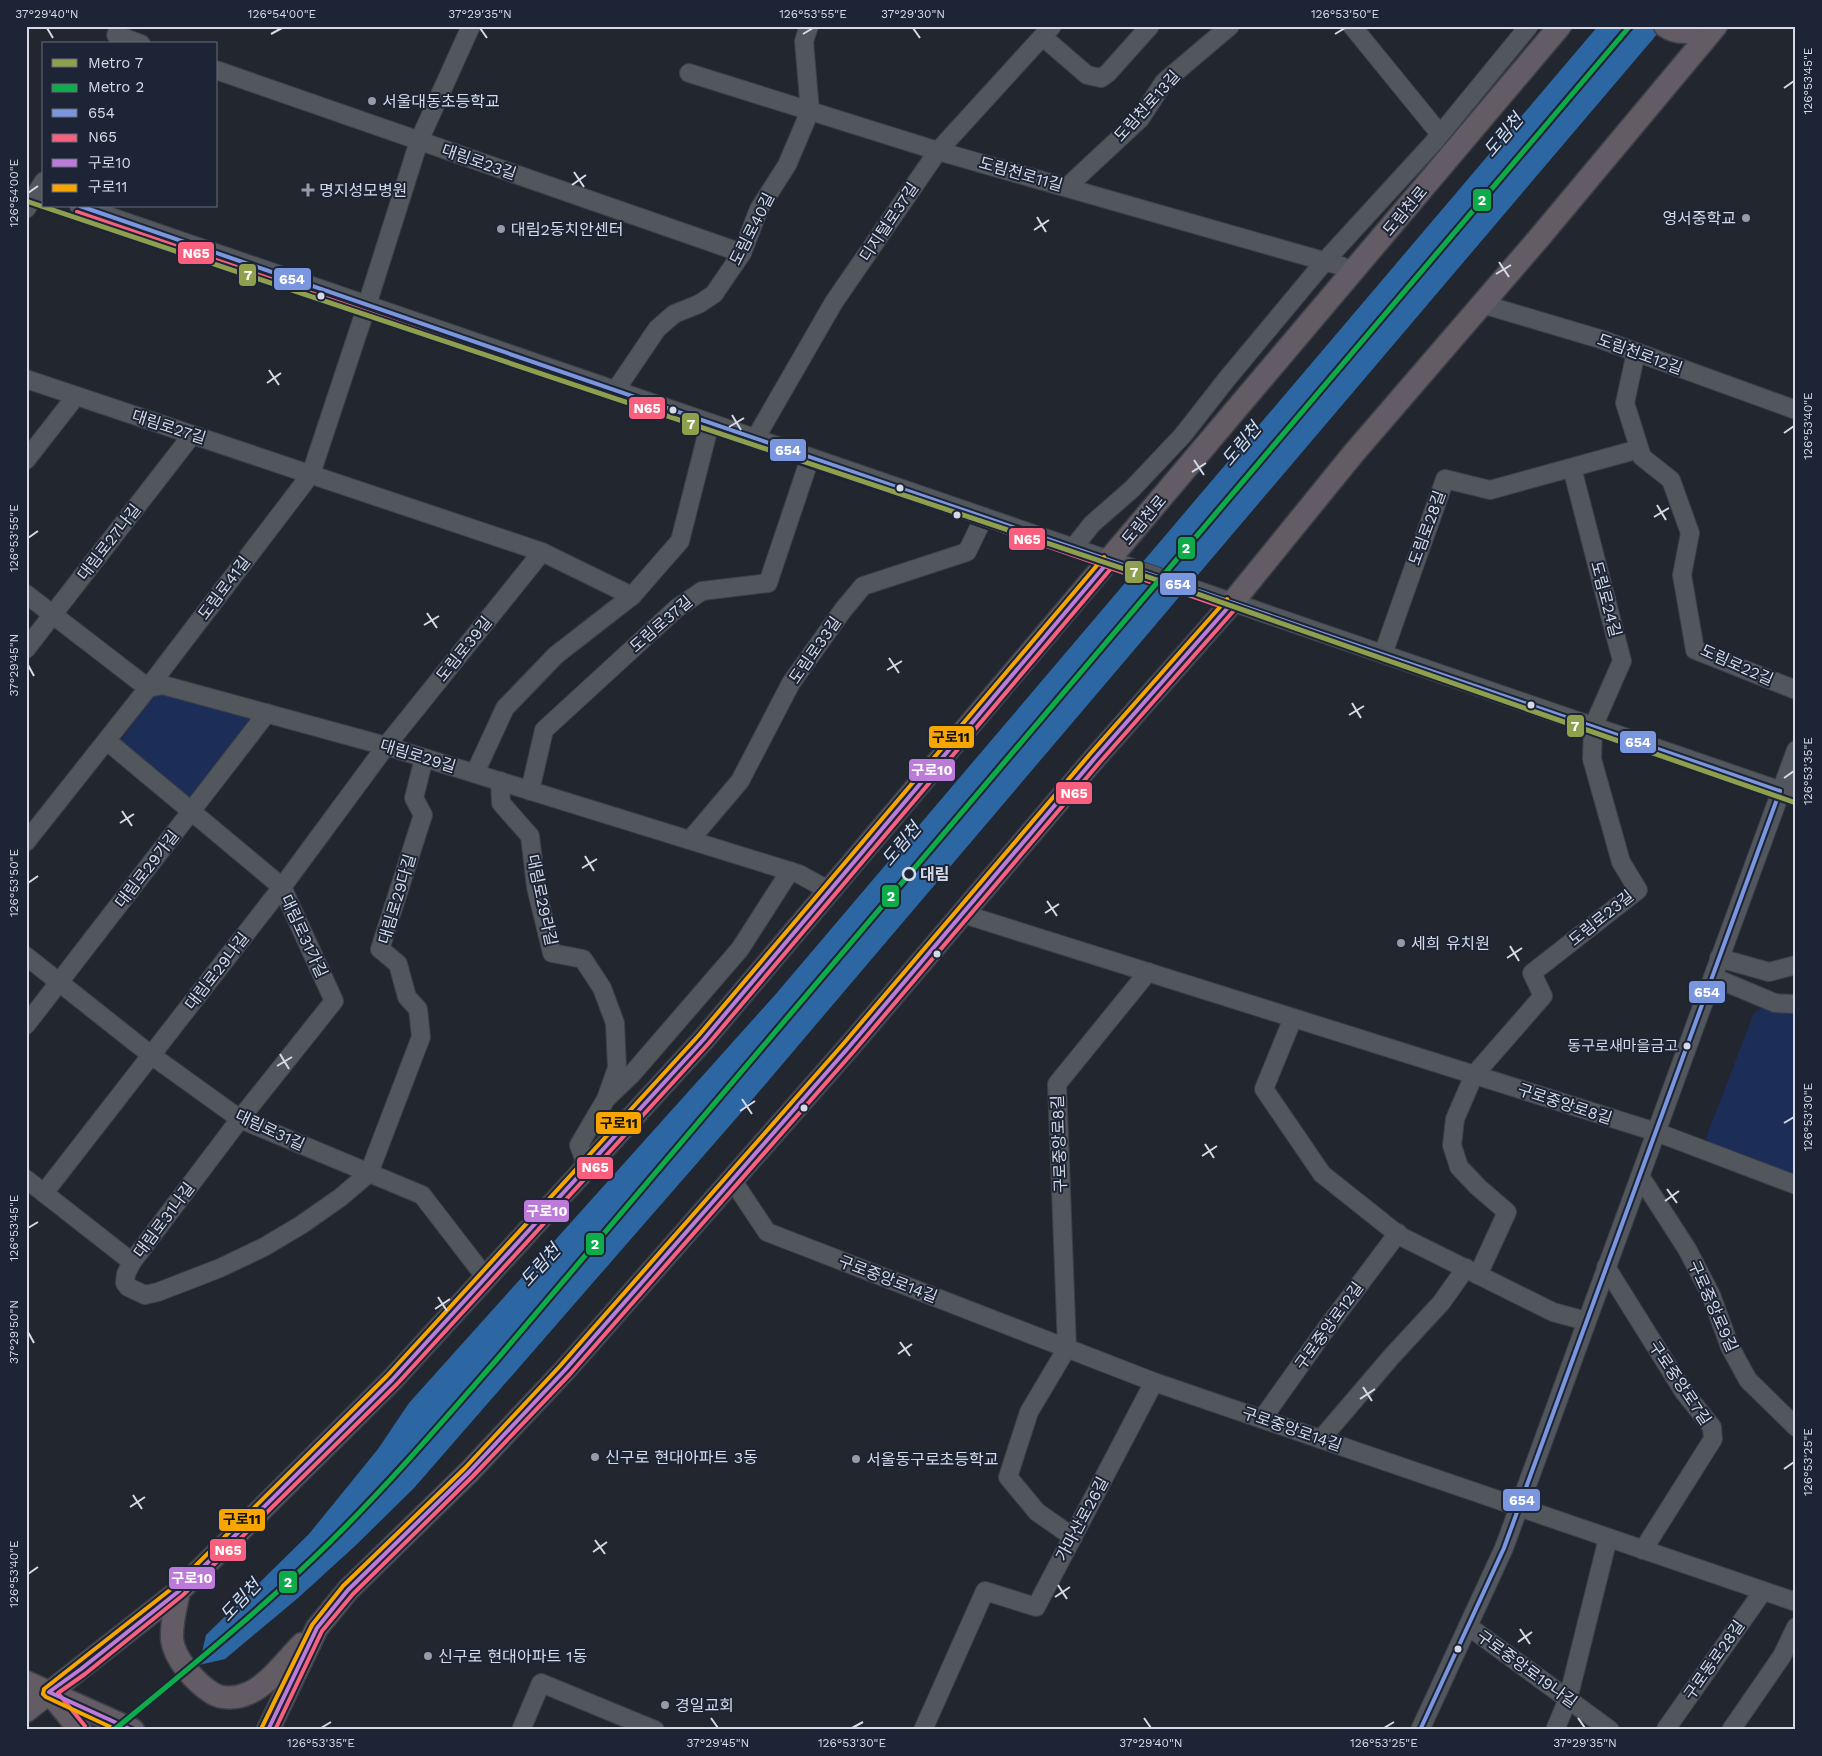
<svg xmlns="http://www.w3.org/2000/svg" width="1822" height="1756" viewBox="0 0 1822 1756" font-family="'Work Sans','Noto Sans KR',sans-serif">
<rect width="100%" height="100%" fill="#22262f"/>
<!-- green -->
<g fill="#1c2e58">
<polygon points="161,693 255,717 190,801 120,742 151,697"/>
<polygon points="1762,1007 1773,1011 1796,1011 1796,1177 1710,1145 1706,1138 1754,1013"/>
</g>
<!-- water -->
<polygon fill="#2c66a3" points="1598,26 1664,26 746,1107 414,1488 355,1546 298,1598 225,1659 199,1665 206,1635 309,1534 378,1449 409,1403 775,995"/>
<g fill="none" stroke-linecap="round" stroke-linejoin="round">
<!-- minor casing -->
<g stroke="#3d4048" stroke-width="20">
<g id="minor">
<polyline points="1352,26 1440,134"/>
<polyline points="116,35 141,44"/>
<polyline points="1043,37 1087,75 1101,78 1108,73 1150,26"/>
<polyline points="216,70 742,253"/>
<polyline points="689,73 938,151 1341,266 1353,272"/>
<polyline points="1067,187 1140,119 1164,82 1230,26"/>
<polyline points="79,206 1796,796"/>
<polyline points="26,209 44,181"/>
<polyline points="1482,304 1600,339 1796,410"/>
<polyline points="1636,352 1625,403 1642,457 1671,480 1690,533 1682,575 1695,650 1796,690"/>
<polyline points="26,379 542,552 632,596 680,541 710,423"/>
<polyline points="615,391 657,329 674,314 699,304 714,294 742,253 759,209 787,165 810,111 804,41 809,26"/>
<polyline points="755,439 834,302 938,151 1052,26"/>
<polyline points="26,460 76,396"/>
<polyline points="1073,548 1092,524 1132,489 1183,435 1226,380 1325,261 1434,142 1529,26"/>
<polyline points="26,594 148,688 163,685 386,746 799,874 830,891"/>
<polyline points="26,649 192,435"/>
<polyline points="1383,654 1445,479 1490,490 1639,449"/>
<polyline points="475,773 505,708 556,655 632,596"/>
<polyline points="500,781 501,803 530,836 536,887 552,953 583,959 602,988 615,1023 617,1068 606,1099 579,1145 587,1167"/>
<polyline points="530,791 544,730 677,608 702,591 768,583 810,458"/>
<polyline points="690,840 740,781 791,683 843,610 863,586 967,552 984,517"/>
<polyline points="26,842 148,688 311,474 367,305 419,141 471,26"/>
<polyline points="963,914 1656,1132 1796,1185"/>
<polyline points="26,956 151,1055 240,1119 422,1195 486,1278"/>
<polyline points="1719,958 1769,972 1796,965"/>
<polyline points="1713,977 1775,1003 1796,1004"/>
<polyline points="1293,1018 1264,1089 1322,1174 1400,1236 1553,1312 1586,1321"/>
<polyline points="26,1025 267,713"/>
<polyline points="608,1097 632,1074 740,949 790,871"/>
<polyline points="1640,1176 1687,1249 1711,1295 1730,1347 1748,1380 1796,1427"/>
<polyline points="26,1179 132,1262 240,1119 334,1001 282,887 107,741"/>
<polyline points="733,1181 767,1232 1154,1382 1796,1602"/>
<polyline points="44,1193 282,887 386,746 542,552"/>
<polyline points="132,1262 126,1274 125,1283 128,1287 145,1295 158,1292 220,1268 264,1247 301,1225 341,1197 369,1173 421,1037 418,1009 407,997 398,964 380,949 423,815 414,798 424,758"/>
<polyline points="1606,1267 1684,1392 1712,1427 1713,1439 1643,1550"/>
<polyline points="1478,1275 1507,1212 1478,1187 1459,1167 1452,1145 1455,1119 1474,1075 1543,996 1532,973 1638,890 1621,862 1592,759 1593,727 1622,661 1572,468"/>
<polyline points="1262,1419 1326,1329 1398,1233"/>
<polyline points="1321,1439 1392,1356 1441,1303 1466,1268"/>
<polyline points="1073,1537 1037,1512 1008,1477 1029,1412 1067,1348 1057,1084 1148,972"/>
<polyline points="1468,1626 1610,1730"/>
<polyline points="1666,1729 1763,1591"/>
<polyline points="521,1730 541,1683 655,1730"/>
<polyline points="923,1730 985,1591 1036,1607 1154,1382"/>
<polyline points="1420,1730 1504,1548 1796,750"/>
<polyline points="1555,1730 1568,1699 1608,1538"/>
<polyline points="1731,1730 1782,1656 1796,1627"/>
</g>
</g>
<!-- major casing -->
<g stroke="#3d4048" stroke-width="25">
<g id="major">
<path d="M1665 26C1677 35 1697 33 1709 26"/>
<path d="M179 1591C176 1606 171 1623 172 1639 174 1659 196 1683 212 1693 223 1700 238 1698 249 1693 268 1685 287 1659 302 1644"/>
<polyline points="26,1682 133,1730"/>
<polyline points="53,1697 80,1730"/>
<polyline points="26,1711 179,1591 392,1380 704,1039 1560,26"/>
<polyline points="268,1730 317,1628 348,1590 469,1472 565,1370 849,1047 1095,758 1232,603 1353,454 1539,238 1716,26"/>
</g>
</g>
<!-- minor -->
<use href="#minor" stroke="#52565d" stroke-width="18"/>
<!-- major -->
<use href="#major" stroke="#635c64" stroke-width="22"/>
<!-- bus-1 casing -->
<g stroke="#1c2435" stroke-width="8">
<g id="bus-1">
<polyline points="80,206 1780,791"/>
<polyline points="1420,1730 1504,1548 1780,791"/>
</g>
</g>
<!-- bus-2 casing -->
<g stroke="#1c2435" stroke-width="8">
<g id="bus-2">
<polyline points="77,212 1217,605"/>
<polyline points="85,1726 58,1693 85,1674 183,1595 397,1384 709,1043 1114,565"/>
<polyline points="275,1730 322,1631 353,1594 473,1476 570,1374 854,1051 1100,762 1237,607"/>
</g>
</g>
<!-- bus-3 casing -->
<g stroke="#1c2435" stroke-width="8">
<g id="bus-3">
<polyline points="132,1730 49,1692 81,1669 179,1591 392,1380 704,1039 1109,561"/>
<polyline points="268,1730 317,1628 348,1590 469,1472 565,1370 849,1047 1095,758 1232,603"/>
</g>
</g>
<!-- bus-4 casing -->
<g stroke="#1c2435" stroke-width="8">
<g id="bus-4">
<polyline points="262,1727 312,1625 343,1586 465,1468 560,1366 844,1043 1090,754 1227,599"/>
<polyline points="117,1730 46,1697 43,1694 44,1689 175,1586 387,1376 699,1035 1104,557"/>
</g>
</g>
<!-- bus-1 -->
<use href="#bus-1" stroke="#7a96df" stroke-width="4"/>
<!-- bus-2 -->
<use href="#bus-2" stroke="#f8607d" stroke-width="4"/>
<!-- bus-3 -->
<use href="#bus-3" stroke="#bd7bd9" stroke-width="4"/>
<!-- bus-4 -->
<use href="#bus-4" stroke="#f7a600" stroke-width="4"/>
<!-- metro-1 casing -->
<g stroke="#1c2435" stroke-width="9">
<polyline id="metro-1" points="26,201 1166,583 1796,803"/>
</g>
<!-- metro-2 casing -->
<g stroke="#1c2435" stroke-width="9">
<path id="metro-2" d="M114 1730C187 1670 261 1610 328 1544 389 1484 443 1421 499 1357L1630 26"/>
</g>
<!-- metro-1 -->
<use href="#metro-1" stroke="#8e9f4e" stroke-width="5"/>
<!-- metro-2 -->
<use href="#metro-2" stroke="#0dab4a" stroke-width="5"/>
</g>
<!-- ticks -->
<path fill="none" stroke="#d5dae6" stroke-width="2" d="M47 28 53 38M480 28 487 38M913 28 920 38M271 34 282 28M803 34 813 28M1335 34 1345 28M1784 88 1794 81M574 172 584 187M572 185 586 175M28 193 38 186M1037 217 1046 232M1034 230 1049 220M1499 262 1509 277M1496 274 1511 265M269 370 279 385M267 383 281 373M732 415 741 430M729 427 744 418M1784 433 1794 426M1194 460 1204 475M1192 472 1206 463M1657 505 1666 520M1654 517 1669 508M28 538 38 531M427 613 437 628M424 625 439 616M889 658 899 673M28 665 34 676M887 670 902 661M1352 703 1361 718M1349 715 1364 706M1784 778 1794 771M122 811 132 826M120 823 134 814M585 856 594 871M582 868 597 859M28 883 38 876M1047 901 1057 916M1045 913 1059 904M1510 946 1519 961M1507 958 1522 948M280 1054 289 1069M277 1066 292 1057M742 1099 752 1114M740 1111 755 1101M1784 1123 1794 1117M1205 1144 1214 1158M1202 1156 1217 1146M1667 1189 1677 1203M1665 1201 1679 1191M28 1228 38 1222M438 1297 447 1311M435 1309 450 1299M28 1332 34 1343M900 1342 910 1356M898 1354 912 1344M1363 1387 1372 1401M1360 1399 1375 1389M1784 1469 1794 1462M133 1495 142 1509M130 1507 145 1497M595 1540 605 1554M593 1552 607 1542M28 1574 38 1567M1058 1585 1067 1599M1055 1597 1070 1587M1520 1629 1530 1644M1518 1642 1532 1632M711 1718 718 1728M1144 1718 1151 1728M1578 1718 1585 1728M321 1728 331 1722M852 1728 863 1722M1384 1728 1394 1722"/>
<!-- markers -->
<g fill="#969ba6" stroke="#1c2435" stroke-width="2">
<circle cx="372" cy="101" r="5"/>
<path d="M305.5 182.5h5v5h5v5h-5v5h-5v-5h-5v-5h5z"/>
<circle cx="1746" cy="218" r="5"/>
<circle cx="501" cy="229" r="5"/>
<circle cx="1401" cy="943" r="5"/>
<circle cx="595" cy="1457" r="5"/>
<circle cx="856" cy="1459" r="5"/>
<circle cx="428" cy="1656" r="5"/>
<circle cx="665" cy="1705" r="5"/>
</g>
<g fill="#d5dae6" stroke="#1c2435" stroke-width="2">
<circle cx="321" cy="296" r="4.5"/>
<circle cx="673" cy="410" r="4.5"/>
<circle cx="900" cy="488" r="4.5"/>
<circle cx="957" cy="515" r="4.5"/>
<circle cx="1531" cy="705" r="4.5"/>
<circle cx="937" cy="954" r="4.5"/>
<circle cx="1687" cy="1046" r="4.5"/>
<circle cx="804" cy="1108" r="4.5"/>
<circle cx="1458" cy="1649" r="4.5"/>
</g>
<circle fill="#1c2435" stroke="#d5dae6" stroke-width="2.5" cx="909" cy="874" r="6"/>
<g text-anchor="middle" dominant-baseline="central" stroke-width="4" stroke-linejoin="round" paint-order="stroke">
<!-- bus labels -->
<g font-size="15" fill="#d5dae6" stroke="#1c2435" text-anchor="end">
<text x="1678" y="1046">동구로새마을금고</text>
</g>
<!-- poi labels -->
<g font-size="16" fill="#d5dae6" stroke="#1c2435" text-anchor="start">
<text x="382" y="101">서울대동초등학교</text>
<text x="319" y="190">명지성모병원</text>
<text x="1736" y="218" text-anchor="end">영서중학교</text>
<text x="511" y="229">대림2동치안센터</text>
<text x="1411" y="943">세희 유치원</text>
<text x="605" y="1457">신구로 현대아파트 3동</text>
<text x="866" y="1459">서울동구로초등학교</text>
<text x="438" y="1656">신구로 현대아파트 1동</text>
<text x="675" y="1705">경일교회</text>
</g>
<!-- street labels -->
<g font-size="16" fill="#d5dae6" stroke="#1c2435">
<text transform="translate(1147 106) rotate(-48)">도림천로13길</text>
<text transform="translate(479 162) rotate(19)">대림로23길</text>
<text transform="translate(1021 174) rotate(16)">도림천로11길</text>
<text transform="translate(1405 211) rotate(-50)">도림천로</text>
<text transform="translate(889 222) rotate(-56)">디지털로37길</text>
<text transform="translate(752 229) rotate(-63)">도림로40길</text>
<text transform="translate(1640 354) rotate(20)">도림천로12길</text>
<text transform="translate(169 427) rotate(18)">대림로27길</text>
<text transform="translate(1144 520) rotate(-50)">도림천로</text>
<text transform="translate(1427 528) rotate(-70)">도림로28길</text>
<text transform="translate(109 542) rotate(-52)">대림로27나길</text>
<text transform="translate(224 588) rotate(-53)">도림로41길</text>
<text transform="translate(1606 599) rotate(75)">도림로24길</text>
<text transform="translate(661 624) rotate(-41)">도림로37길</text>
<text transform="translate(464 649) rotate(-51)">도림로39길</text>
<text transform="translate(815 650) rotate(-55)">도림로33길</text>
<text transform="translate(1737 665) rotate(24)">도림로22길</text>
<text transform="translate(418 756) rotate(17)">대림로29길</text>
<text transform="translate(147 869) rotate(-52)">대림로29가길</text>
<text transform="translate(397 899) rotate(-73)">대림로29다길</text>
<text transform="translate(542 900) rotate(78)">대림로29라길</text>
<text transform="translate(1601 918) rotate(-39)">도림로23길</text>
<text transform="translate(304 936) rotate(65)">대림로31가길</text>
<text transform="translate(217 971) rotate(-52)">대림로29나길</text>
<text transform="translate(1565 1104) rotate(18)">구로중앙로8길</text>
<text transform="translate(270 1130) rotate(25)">대림로31길</text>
<text transform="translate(1059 1144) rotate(-92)">구로중앙로8길</text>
<text transform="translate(164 1220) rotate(-53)">대림로31나길</text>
<text transform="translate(888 1279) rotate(21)">구로중앙로14길</text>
<text transform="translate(1713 1306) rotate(66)">구로중앙로9길</text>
<text transform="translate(1329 1326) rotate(-54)">구로중앙로12길</text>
<text transform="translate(1680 1383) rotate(56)">구로중앙로7길</text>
<text transform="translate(1292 1429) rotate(19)">구로중앙로14길</text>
<text transform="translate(1082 1519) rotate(-62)">가마산로26길</text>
<text transform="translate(1714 1660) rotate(-55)">구로동로28길</text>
<text transform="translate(1527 1669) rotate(36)">구로중앙로19나길</text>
</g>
<!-- stop labels -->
<g font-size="16" font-weight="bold" fill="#d5dae6" stroke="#1c2435" text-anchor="start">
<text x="920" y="874">대림</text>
</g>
<!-- water labels -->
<g font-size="18" font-style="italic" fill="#d1e1f3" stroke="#1c2435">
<text transform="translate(1503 135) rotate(-50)">도림천</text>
<text transform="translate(1241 444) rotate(-50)">도림천</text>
<text transform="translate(901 844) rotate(-50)">도림천</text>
<text transform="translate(540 1265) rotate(-48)">도림천</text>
<text transform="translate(240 1600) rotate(-47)">도림천</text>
</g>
</g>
<g stroke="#1c2435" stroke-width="2">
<rect x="1472" y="188" width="20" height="24" rx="5" fill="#0dab4a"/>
<rect x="177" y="241" width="38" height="24" rx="5" fill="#f8607d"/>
<rect x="238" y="263" width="19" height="24" rx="5" fill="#8e9f4e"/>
<rect x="273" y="267" width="39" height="24" rx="5" fill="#7a96df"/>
<rect x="628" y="396" width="38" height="24" rx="5" fill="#f8607d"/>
<rect x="681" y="412" width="19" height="24" rx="5" fill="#8e9f4e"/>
<rect x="769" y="438" width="38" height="24" rx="5" fill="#7a96df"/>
<rect x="1008" y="527" width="38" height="24" rx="5" fill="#f8607d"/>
<rect x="1177" y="536" width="19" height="24" rx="5" fill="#0dab4a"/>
<rect x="1124" y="560" width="20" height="24" rx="5" fill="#8e9f4e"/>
<rect x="1159" y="572" width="38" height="24" rx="5" fill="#7a96df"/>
<rect x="1566" y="714" width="19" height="24" rx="5" fill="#8e9f4e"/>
<rect x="928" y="725" width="47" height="24" rx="5" fill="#f7a600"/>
<rect x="1619" y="730" width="38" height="24" rx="5" fill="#7a96df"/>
<rect x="908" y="758" width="48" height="24" rx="5" fill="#bd7bd9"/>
<rect x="1055" y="781" width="38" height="24" rx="5" fill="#f8607d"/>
<rect x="881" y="884" width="19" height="24" rx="5" fill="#0dab4a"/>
<rect x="1688" y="980" width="38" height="24" rx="5" fill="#7a96df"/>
<rect x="595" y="1111" width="47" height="24" rx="5" fill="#f7a600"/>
<rect x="576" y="1156" width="38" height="24" rx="5" fill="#f8607d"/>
<rect x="523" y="1199" width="47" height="24" rx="5" fill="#bd7bd9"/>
<rect x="585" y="1232" width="20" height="24" rx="5" fill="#0dab4a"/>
<rect x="1502" y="1488" width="39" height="24" rx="5" fill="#7a96df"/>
<rect x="218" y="1508" width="48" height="24" rx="5" fill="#f7a600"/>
<rect x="209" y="1538" width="38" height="24" rx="5" fill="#f8607d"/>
<rect x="168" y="1566" width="48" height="24" rx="5" fill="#bd7bd9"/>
<rect x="278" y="1570" width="20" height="24" rx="5" fill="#0dab4a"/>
</g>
<g font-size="14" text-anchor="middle" font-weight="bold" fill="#fff">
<text x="1482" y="205">2</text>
<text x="196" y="258">N65</text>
<text x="248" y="280">7</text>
<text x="292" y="284">654</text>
<text x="647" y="413">N65</text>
<text x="691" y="429">7</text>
<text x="788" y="455">654</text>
<text x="1027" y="544">N65</text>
<text x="1186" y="553">2</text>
<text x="1134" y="577">7</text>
<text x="1178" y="589">654</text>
<text x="1575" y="731">7</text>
<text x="1638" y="747">654</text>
<text x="932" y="775">구로10</text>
<text x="1074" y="798">N65</text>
<text x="891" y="901">2</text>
<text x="1707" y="997">654</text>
<text x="595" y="1172">N65</text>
<text x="547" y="1216">구로10</text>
<text x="595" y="1249">2</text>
<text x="1522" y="1505">654</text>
<text x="228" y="1555">N65</text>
<text x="192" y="1583">구로10</text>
<text x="288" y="1587">2</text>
</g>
<g font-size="14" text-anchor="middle" font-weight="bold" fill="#111">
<text x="951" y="742">구로11</text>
<text x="619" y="1128">구로11</text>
<text x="242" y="1524">구로11</text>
</g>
<!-- border -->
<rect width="1822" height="1756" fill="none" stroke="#1c2435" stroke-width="55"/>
<!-- legend -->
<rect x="42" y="42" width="175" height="165" fill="#1c2435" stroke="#666d7c"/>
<rect x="52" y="59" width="25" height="8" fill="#8e9f4e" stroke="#666d7c"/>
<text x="88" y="68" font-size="15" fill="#d5dae6">Metro 7</text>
<rect x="52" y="84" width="25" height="8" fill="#0dab4a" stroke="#666d7c"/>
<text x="88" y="92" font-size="15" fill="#d5dae6">Metro 2</text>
<rect x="52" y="109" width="25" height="8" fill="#7a96df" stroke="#666d7c"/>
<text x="88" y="118" font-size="15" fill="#d5dae6">654</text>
<rect x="52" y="134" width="25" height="8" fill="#f8607d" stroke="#666d7c"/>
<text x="88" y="142" font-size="15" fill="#d5dae6">N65</text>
<rect x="52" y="159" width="25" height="8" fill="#bd7bd9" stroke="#666d7c"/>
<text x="88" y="168" font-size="15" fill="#d5dae6">구로10</text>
<rect x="52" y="184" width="25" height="8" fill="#f7a600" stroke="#666d7c"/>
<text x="88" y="192" font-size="15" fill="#d5dae6">구로11</text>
<rect x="28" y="28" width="1766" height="1700" fill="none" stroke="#d5dae6" stroke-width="2"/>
<g font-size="12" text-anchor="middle" fill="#d5dae6">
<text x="47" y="18">37°29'40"N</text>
<text x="282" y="18">126°54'00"E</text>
<text x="480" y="18">37°29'35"N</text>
<text x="813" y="18">126°53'55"E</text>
<text x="913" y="18">37°29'30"N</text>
<text x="1345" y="18">126°53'50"E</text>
<text transform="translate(1808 81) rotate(-90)" y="4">126°53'45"E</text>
<text transform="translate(14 193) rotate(-90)" y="4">126°54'00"E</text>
<text transform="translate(1808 426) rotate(-90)" y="4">126°53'40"E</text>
<text transform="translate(14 538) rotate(-90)" y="4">126°53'55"E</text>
<text transform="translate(14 665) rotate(-90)" y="4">37°29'45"N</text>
<text transform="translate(1808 771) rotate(-90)" y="4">126°53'35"E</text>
<text transform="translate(14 883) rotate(-90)" y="4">126°53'50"E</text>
<text transform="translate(1808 1117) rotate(-90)" y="4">126°53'30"E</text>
<text transform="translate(14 1228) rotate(-90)" y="4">126°53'45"E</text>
<text transform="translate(14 1332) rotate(-90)" y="4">37°29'50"N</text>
<text transform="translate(1808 1462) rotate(-90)" y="4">126°53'25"E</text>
<text transform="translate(14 1574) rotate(-90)" y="4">126°53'40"E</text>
<text x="321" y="1747">126°53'35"E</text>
<text x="718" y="1747">37°29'45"N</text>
<text x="852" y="1747">126°53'30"E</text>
<text x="1151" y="1747">37°29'40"N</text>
<text x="1384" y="1747">126°53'25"E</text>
<text x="1585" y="1747">37°29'35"N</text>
</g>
</svg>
